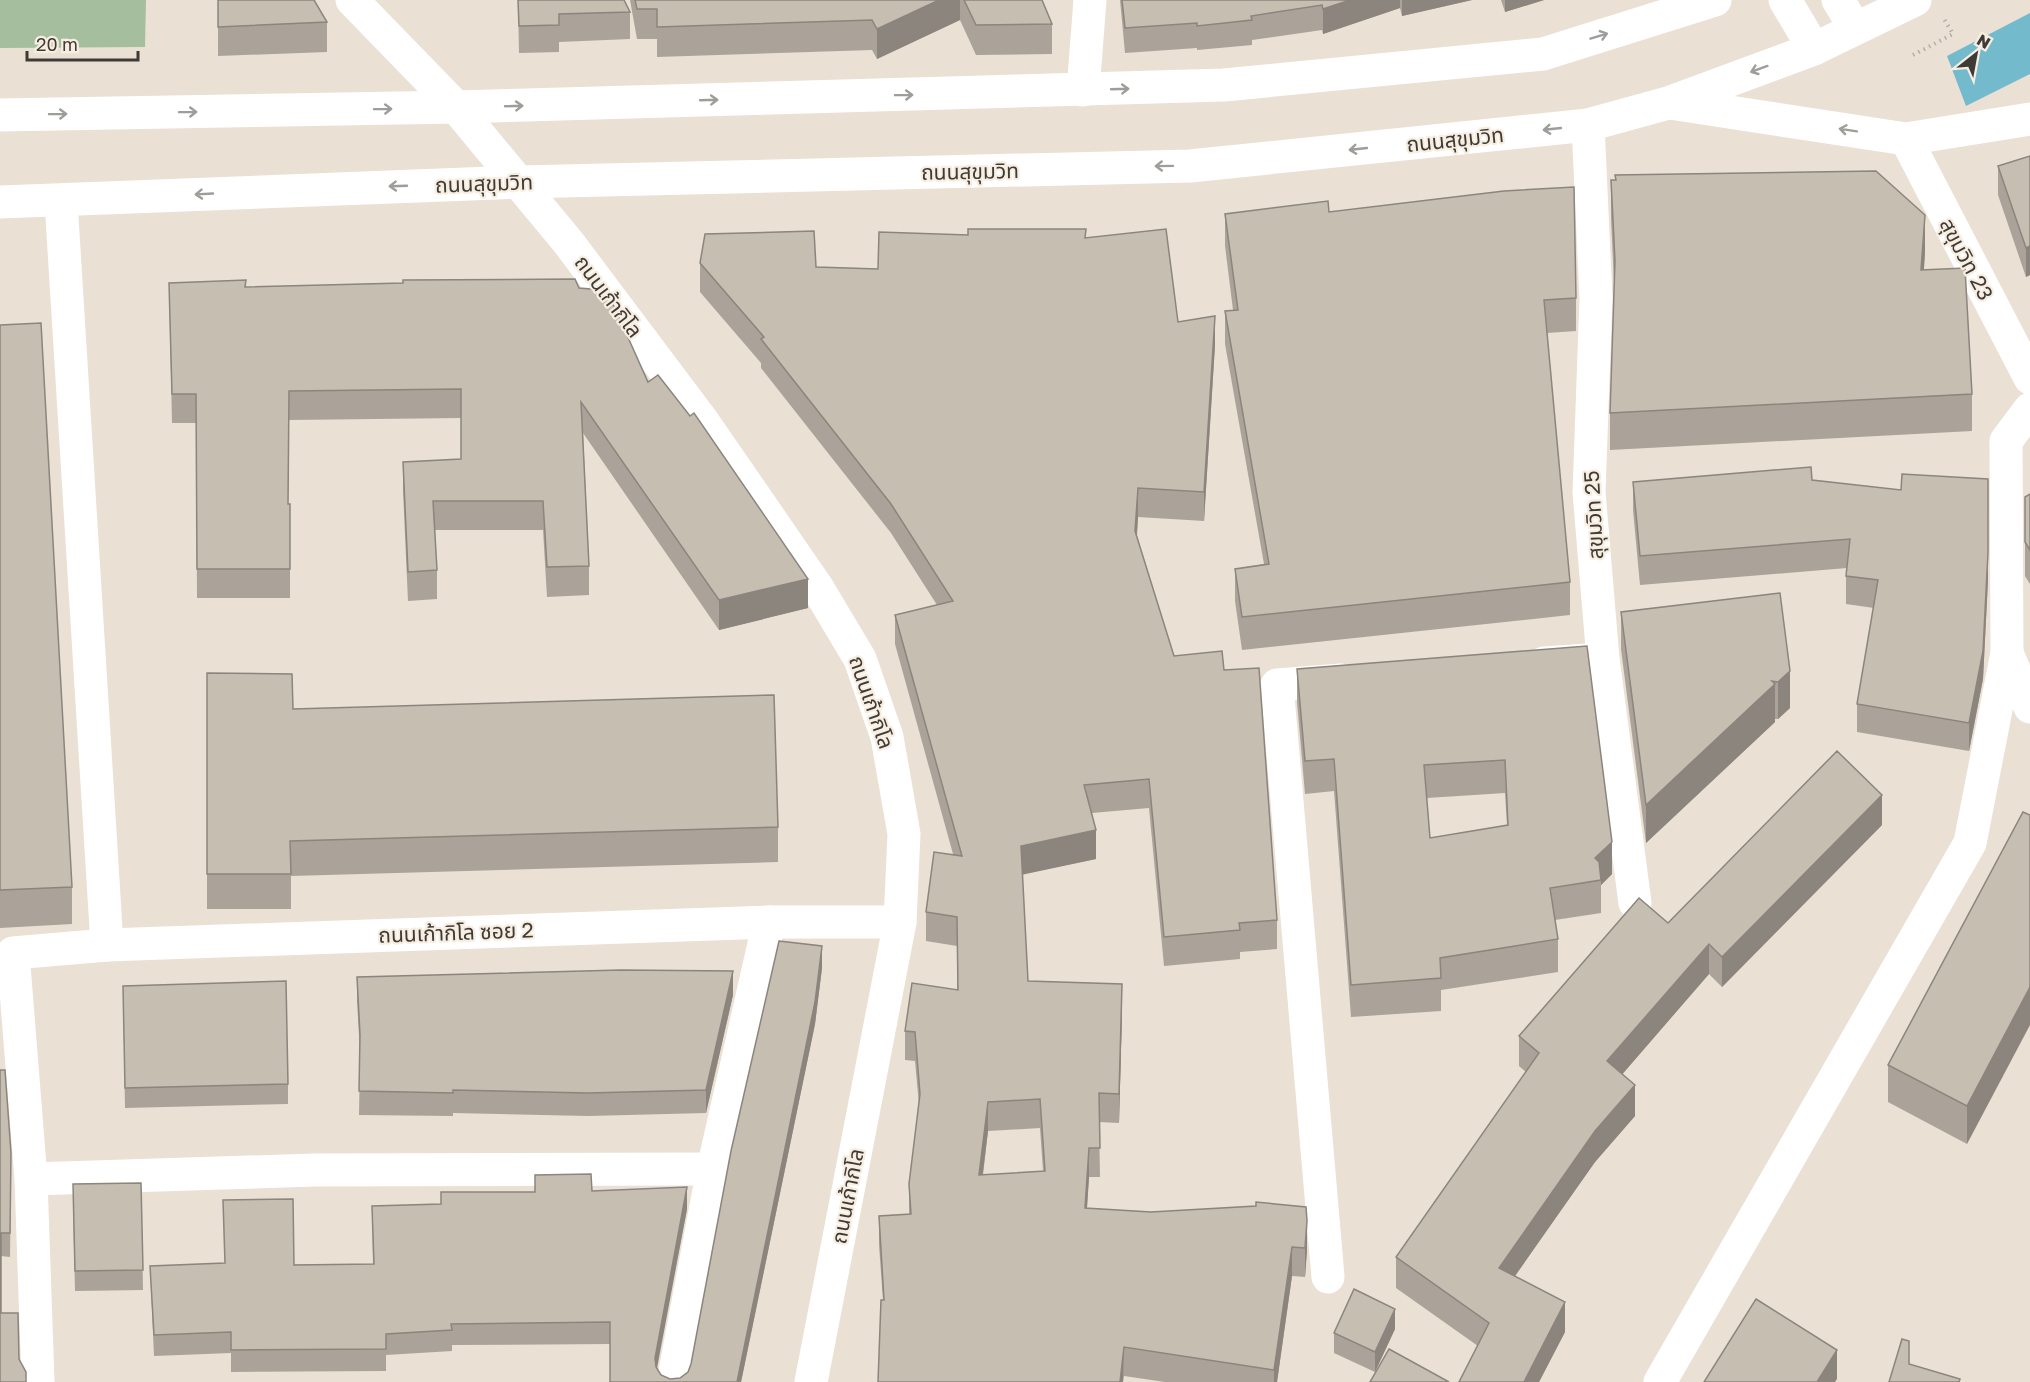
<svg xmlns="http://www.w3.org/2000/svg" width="2030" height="1382" viewBox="0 0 2030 1382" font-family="'Golos Text','Noto Sans Thai',sans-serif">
<rect width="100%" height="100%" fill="#eae0d4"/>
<!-- green -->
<polygon fill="#a5be9e" points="0,0 146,0 145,47 0,48"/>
<!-- water -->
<polygon fill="#74bacd" points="2030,13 2030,74 1966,106 1947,56"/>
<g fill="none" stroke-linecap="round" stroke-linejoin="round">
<!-- path -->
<polyline stroke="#b6aea5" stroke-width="4" stroke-dasharray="1.5 4.5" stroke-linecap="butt" points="1913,55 1953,34 1944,19"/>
<!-- minor -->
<g stroke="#fff" stroke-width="33">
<polyline points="352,0 456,107"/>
<polyline points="1785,0 1814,49"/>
<polyline points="1838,0 1855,28"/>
<polyline points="1083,90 1090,0"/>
<polyline points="2030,119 1906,139 2030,378"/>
<polyline points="1588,125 1596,298 1589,492 1603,659 1635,903"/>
<polyline points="61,201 107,945"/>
<polyline points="2007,653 2030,707"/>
<polyline points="1544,663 1603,659"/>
<polyline points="31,1179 315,1170 713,1169"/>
<polyline points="1328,1277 1277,685 1341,680"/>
<polyline points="38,1382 31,1179 13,953 107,945 769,922 900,922"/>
<polyline points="673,1382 713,1169 769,922"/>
<polyline points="1660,1382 1970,843 2007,653 2006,441 2030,409"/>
</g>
<!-- major -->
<polyline stroke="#fff" stroke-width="33" points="456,107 568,242 704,423 817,587 860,659 887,737 904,834 900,922 811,1382"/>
<!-- highway -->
<g stroke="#fff" stroke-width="33">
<polyline points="1670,103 1906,139"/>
<polyline points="0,115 456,107 1224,85 1543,54 1715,0"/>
<polyline points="0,202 520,182 1190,166 1588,125 1668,103 1814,49 1915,0"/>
</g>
</g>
<!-- wall -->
<g fill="#aba399" fill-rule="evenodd">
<polygon points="218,0 327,22 327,52 218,56"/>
<polygon points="518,0 624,0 630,12 630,39 559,42 559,52 519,53"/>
<polygon points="630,0 1042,0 1052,24 1052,54 976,55 960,20 877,59 872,50 657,57 657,39 637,39"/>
<polygon points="1120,0 1472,0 1402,16 1400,8 1323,34 1322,30 1252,40 1252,45 1197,50 1197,48 1125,53"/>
<polygon points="1501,0 1544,0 1505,12"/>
<polygon points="2030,156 2030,275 2026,277 1998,195 1998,166"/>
<polygon points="1611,180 1925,252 1924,270 1972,394 1972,431 1610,450 1610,413 1614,284 1611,218"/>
<polygon points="1329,212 1576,298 1576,331 1547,333 1570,582 1570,615 1242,650 1235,601 1235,569 1264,564 1225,344 1225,311 1233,310 1225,246 1225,214"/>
<path d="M968 235 1086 237 1178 322 1215 345 1204 521 1138 517 1137 536 1174 656 1224 670 1277 920V949L1240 952V959L1164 966 1149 808 1092 813 1096 859 1022 874 1028 981 1122 1013 1119 1123 1099 1122 1100 1177H1089L1087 1208 1151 1212 1256 1206V1202L1307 1250 1305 1277 1292 1276 1277 1382H1165L1124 1376 1123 1382H878L883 1300 879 1245V1216L909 1214V1184L919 1105 915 1061 905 1060V1031L957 990V946L926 941V912L953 854 895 644V615L937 605 891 533 761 368V363L700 292V263L878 269ZM1040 1128 1043 1171 983 1175 988 1131Z"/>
<polygon points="169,283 246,287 579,288 648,382 808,608 719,630 583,433 589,566 589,595 547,597 543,530 435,530 437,570 437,599 408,601 403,491 403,462 461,459 461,418 289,420 288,504 290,504 290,598 197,598 196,423 172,423"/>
<polygon points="0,325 72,887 72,924 0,928"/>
<polygon points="1812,480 1988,580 1983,679 1969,751 1857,732 1857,704 1874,608 1846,604 1846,576 1847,568 1640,585 1633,510 1633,482"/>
<polygon points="2030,494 2030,584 2025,576 2025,497"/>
<polygon points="1780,593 1790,708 1778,719 1775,719 1775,722 1646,843 1621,649 1621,612"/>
<path d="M1587 646 1612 874 1601 885V913L1555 920 1558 939V972L1441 990V1011L1351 1017 1334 791 1305 794 1297 702V669ZM1505 793 1507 825 1430 838 1427 798Z"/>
<polygon points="207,673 293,709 778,827 778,862 291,876 291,909 207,909"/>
<polygon points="2030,815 1967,1144 1888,1102 1888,1065"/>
<polygon points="1882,825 1722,987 1709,974 1622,1074 1635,1116 1595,1162 1514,1276 1565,1332 1539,1382 1459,1382 1478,1346 1396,1288 1396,1257 1526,1072 1519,1066 1519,1036 1668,923"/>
<polygon points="822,968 815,1024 741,1382 610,1382 610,1344 452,1345 452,1351 386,1355 386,1371 231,1372 231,1353 154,1356 150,1266 373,1264 372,1206 441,1204 592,1191 687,1209 656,1369 661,1375 670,1379 680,1378 688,1372 691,1364"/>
<polygon points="357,977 733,995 706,1113 588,1116 453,1113 453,1116 359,1115 360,1053 357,1001"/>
<polygon points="123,986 288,1084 288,1104 125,1108"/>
<polygon points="0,1070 11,1177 10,1257 1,1256 1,1313 19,1359 0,1382"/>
<polygon points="141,1183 143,1290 75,1291 73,1204"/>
<polygon points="1395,1329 1375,1372 1334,1353 1334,1333"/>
</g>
<!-- shaded-wall -->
<g fill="#8b857d">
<polygon points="939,0 960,0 960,20 877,59 877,29"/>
<polygon points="1350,0 1400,0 1400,8 1323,34 1323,9"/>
<polygon points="1402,0 1472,0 1402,16"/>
<polygon points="1505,0 1544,0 1505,12"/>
<polygon points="1925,215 1925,252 1921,308 1921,270"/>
<polygon points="2030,246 2030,275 2026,277 2026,248"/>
<polygon points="1215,316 1215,345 1204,521 1204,492"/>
<polygon points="1138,488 1138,517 1135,560 1135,531"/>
<polygon points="1988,552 1988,580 1983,679 1969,751 1969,723"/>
<polygon points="808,579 808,608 719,630 719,600"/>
<polygon points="1790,671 1790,708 1778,719 1778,682"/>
<polygon points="1775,684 1775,722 1646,843 1646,805"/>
<polygon points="1882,795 1882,825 1722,987 1722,957"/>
<polygon points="1096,830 1096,859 1021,875 1021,846"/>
<polygon points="1612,842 1612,874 1601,885 1601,880 1595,858"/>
<polygon points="1709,944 1709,974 1607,1092 1607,1061"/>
<polygon points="822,946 822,968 815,1024 741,1382 737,1382"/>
<polygon points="733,971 733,995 706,1113 706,1090"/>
<polygon points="1122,984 1122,1013 1119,1123 1119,1094"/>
<polygon points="2030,987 2030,1025 1967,1144 1967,1106"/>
<polygon points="1635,1085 1635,1116 1595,1162 1499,1299 1499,1268 1595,1131"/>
<polygon points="988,1102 988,1131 979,1204 979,1175"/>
<polygon points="1089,1148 1089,1177 1085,1237 1085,1208"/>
<polygon points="687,1187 687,1209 655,1379 655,1358"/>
<polygon points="1307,1221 1307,1250 1305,1277 1305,1248"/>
<polygon points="1292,1247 1292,1276 1277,1382 1274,1382 1274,1370"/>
<polygon points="1565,1302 1565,1332 1539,1382 1524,1382"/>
<polygon points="1395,1309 1395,1329 1375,1372 1375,1352"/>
<polygon points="1124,1347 1123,1382 1120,1382"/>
<polygon points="1837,1350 1837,1379 1835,1382 1817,1382"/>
</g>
<!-- building -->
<g fill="#c7beb2" stroke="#8b857d" stroke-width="1.5" fill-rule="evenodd">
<polygon points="218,0 314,0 327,22 218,27"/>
<polygon points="518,0 624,0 630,12 559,14 559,25 519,26"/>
<polygon points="635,0 939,0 877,29 872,20 657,27 657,9 637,9"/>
<polygon points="964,0 1042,0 1052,24 976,25"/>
<polygon points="1122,0 1350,0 1323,9 1322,5 1251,16 1252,20 1197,26 1197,23 1125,28"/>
<polygon points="2030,156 2030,246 2026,248 1998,166"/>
<polygon points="1876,171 1925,215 1921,270 1965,268 1972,394 1610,413 1615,261 1611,180 1616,180 1615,175"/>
<polygon points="1574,187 1576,298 1544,300 1570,582 1242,617 1235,569 1269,564 1225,311 1238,310 1225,214 1328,201 1329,212 1504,191"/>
<path d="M968 229H1086L1085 238 1166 229 1178 322 1215 316 1204 492 1138 488 1135 531 1174 656 1222 651 1224 670 1259 668 1277 920 1239 923 1240 930 1164 937 1149 779 1084 785 1096 830 1021 846 1028 981 1122 984 1119 1094 1099 1093 1100 1148H1089L1085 1208 1151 1212 1256 1206V1202L1306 1207 1307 1221 1305 1248 1292 1247 1274 1370 1124 1347 1120 1382H878L881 1300H884L879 1216 911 1214 909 1184 920 1094 915 1032 905 1031 912 983 958 990 957 917 926 912 934 852 962 856 895 615 953 601 891 504 761 339 764 337 700 263 705 234 814 231 816 267 878 269 879 232 968 235ZM1040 1099 1045 1171 979 1175 988 1102Z"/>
<polygon points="575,279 579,288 603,290 614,306 648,382 658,375 690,416 694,413 808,579 719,600 581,402 589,566 547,567 543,501 433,501 437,570 408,572 403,462 461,459 461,389 289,391 288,504 290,504 290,569 197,569 196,394 172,394 169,283 246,280 245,287 403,283 403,280"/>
<polygon points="41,323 72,887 0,890 0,325"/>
<polygon points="1811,467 1812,480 1901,490 1902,474 1988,479 1988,552 1983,651 1969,723 1857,704 1878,580 1846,576 1850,539 1640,556 1633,482"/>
<polygon points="2030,494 2030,550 2025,542 2025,497"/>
<polygon points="1780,593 1790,671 1778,682 1772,681 1775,684 1646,805 1621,612"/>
<path d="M1587 646 1612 842 1595 858 1599 862 1601 880 1550 888 1558 939 1440 958 1441 978 1351 985 1334 759 1305 761 1297 669ZM1505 760 1508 825 1430 838 1424 765Z"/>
<polygon points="207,673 292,674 293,709 774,695 778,827 290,841 291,874 207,874"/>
<polygon points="1837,751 1882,795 1722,957 1709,944 1607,1061 1635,1085 1595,1131 1499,1268 1565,1302 1524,1382 1459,1382 1489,1323 1396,1257 1539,1053 1519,1036 1639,898 1668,923"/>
<polygon points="2023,812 2030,815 2030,987 1967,1106 1888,1065"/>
<polygon points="779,941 822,946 815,1002 737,1382 610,1382 610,1322 451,1324 452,1330 386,1334 386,1349 231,1350 231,1332 154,1335 150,1266 225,1263 223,1200 293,1199 294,1265 374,1264 372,1206 441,1204 441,1192 535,1192 535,1175 591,1174 592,1191 687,1187 655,1358 656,1367 661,1375 670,1379 680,1378 688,1372 691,1364 731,1151"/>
<polygon points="621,970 733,971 706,1090 588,1093 453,1090 453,1093 359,1091 360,1035 357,977"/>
<polygon points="286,981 288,1084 125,1088 123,986"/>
<polygon points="0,1070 5,1070 11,1153 10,1233 1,1233 1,1313 18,1313 19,1359 26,1372 26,1382 0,1382"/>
<polygon points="141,1183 143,1270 75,1271 73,1184"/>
<polygon points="1354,1289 1395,1309 1375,1352 1334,1333"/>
<polygon points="1756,1299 1837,1350 1817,1382 1704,1382"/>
<polygon points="1902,1339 1909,1341 1909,1364 1960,1379 1959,1382 1889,1382"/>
<polygon points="1389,1349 1449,1382 1370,1382"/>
</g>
<!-- one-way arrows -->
<defs><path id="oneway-shaft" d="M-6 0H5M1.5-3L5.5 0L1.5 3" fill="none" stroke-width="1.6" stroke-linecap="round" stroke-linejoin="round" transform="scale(1.5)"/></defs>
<g stroke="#9e9d9a">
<use href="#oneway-shaft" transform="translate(1599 36) rotate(-17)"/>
<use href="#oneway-shaft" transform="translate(1759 69) rotate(160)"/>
<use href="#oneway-shaft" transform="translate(1120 89) rotate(-2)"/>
<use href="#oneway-shaft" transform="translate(904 95) rotate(-1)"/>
<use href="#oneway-shaft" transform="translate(709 100) rotate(-2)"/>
<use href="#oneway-shaft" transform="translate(514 106) rotate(-2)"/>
<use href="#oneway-shaft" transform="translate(383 109) rotate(-1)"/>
<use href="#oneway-shaft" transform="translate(188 112) rotate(-1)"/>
<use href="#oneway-shaft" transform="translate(58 114) rotate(-1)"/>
<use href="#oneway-shaft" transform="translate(1552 129) rotate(174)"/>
<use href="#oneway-shaft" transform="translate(1848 130) rotate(-171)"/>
<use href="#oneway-shaft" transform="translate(1358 149) rotate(174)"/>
<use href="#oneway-shaft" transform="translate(1164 166) rotate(179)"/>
<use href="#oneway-shaft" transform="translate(398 186) rotate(178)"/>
<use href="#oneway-shaft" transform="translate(204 194) rotate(177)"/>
</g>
<g text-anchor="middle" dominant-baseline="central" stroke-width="4.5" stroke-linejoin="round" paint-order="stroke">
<!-- street labels -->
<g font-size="21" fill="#3e3b36" stroke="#f7eee1">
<text transform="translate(1455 139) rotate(-6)">ถนนสุขุมวิท</text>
<text transform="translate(970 171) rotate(-1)">ถนนสุขุมวิท</text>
<text transform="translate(484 183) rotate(-2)">ถนนสุขุมวิท</text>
<text transform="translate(1967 259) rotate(62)">สุขุมวิท 23</text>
<text transform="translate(609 296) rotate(53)">ถนนเก้ากิโล</text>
<text transform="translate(1593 515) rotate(-93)">สุขุมวิท 25</text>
<text transform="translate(872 702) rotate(71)">ถนนเก้ากิโล</text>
<text transform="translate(456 932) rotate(-2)">ถนนเก้ากิโล ซอย 2</text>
<text transform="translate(847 1196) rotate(-79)">ถนนเก้ากิโล</text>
</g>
</g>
<!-- north arrow -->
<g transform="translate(1976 54) rotate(31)" stroke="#f7eee1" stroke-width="4.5" paint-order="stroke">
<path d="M0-4.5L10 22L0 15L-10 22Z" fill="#3e3b36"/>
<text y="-9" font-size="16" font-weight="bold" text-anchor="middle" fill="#3e3b36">N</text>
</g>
<!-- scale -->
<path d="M27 51v9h111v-9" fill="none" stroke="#3e3b36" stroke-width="3"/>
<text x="36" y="51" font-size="18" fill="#3e3b36" stroke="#f7eee1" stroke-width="4.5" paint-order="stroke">20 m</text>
</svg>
